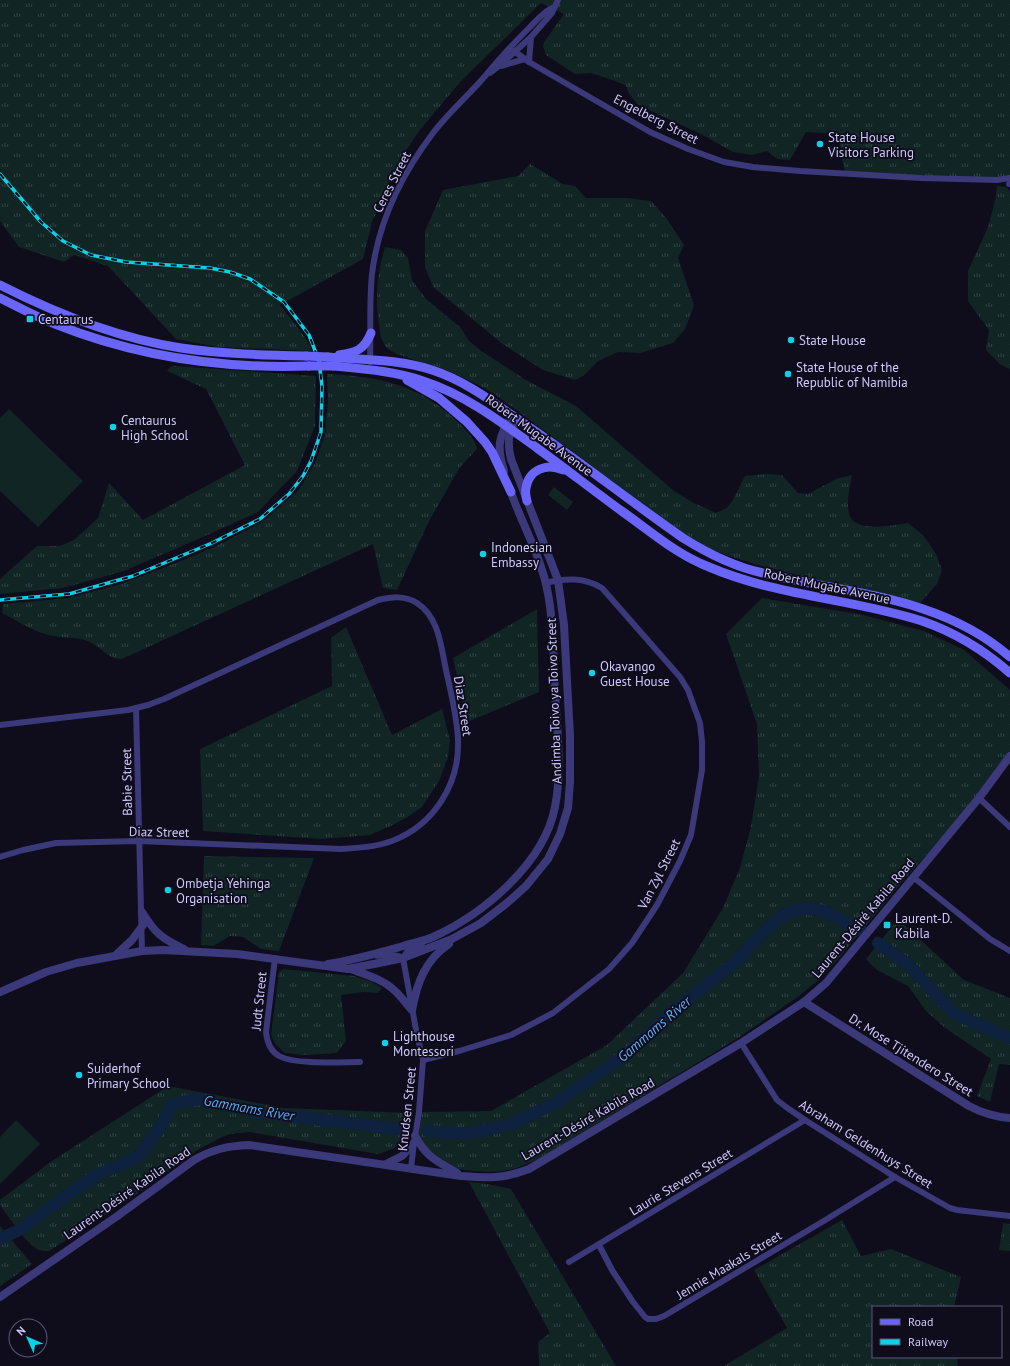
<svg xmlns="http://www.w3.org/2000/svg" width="1010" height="1366" viewBox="0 0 1010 1366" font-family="'PT Sans',sans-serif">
<defs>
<pattern id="grass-tufts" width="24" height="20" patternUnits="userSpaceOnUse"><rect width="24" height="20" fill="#102524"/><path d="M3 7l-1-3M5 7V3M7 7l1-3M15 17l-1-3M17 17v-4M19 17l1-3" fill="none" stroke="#324345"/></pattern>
</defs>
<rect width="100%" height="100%" fill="#0f0c1c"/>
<!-- grass -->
<g fill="url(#grass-tufts)">
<path d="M0 0H1010V178L997 180 845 171 841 155 839 134 806 132 790 160 777 159 767 151 752 155 733 152 699 133 638 105 628 92 626 85 592 73 575 74 546 55 543 46 544 42 564 14 541 3 461 81 419 131 398 163 372 222 363 259 280 305C291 320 305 333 312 351L217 347 176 339 108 266 74 255 64 262 19 247 0 221Z"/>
<polygon points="530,164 563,184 575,186 586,198 627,198 651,201 667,219 684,245 678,258 694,305 685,329 673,343 640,353 618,352 598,361 583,376 575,380 543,370 504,345 433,287 425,267 425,231 443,190 518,176"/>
<polygon points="997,186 1006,187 1010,191 1010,369 1001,365 986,350 989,330 968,301 968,271 988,227 995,201"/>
<path d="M385 247 401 250 408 258 412 280 426 299 461 328 469 341 480 350 526 380 576 406 674 491 694 503 716 513 727 508 734 498 745 476 767 474 782 475 798 493 808 494 836 479 852 475C850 487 846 501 849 513 853 534 894 525 908 523L923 535 936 554 942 570 937 584 920 603C856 586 789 577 727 555 708 549 692 538 676 528L493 393C475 383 457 374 438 367 426 362 395 356 387 348 381 341 380 333 379 325 375 297 377 275 385 247Z"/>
<polygon points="175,366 316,376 315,426 297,471 258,512 203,537 124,571 63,588 0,594 0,579 37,546 60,546 74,540 98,518 109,483 143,520 245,465 206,389 167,371 170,367"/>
<path d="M327 374C381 377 420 384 460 424 467 431 475 439 477 449L460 467 429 521 397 590 383 588 373 544 122 659C108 659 102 648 90 642 78 636 66 639 53 636 35 633 18 621 2 613L3 604 67 598 118 585 168 566 214 547 262 522 298 491 315 463 325 435 328 400Z"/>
<path d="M762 598 863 615 924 631 964 650 1010 690V751L995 769 992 781 979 798 908 875 839 958 820 979 799 996 738 1038 540 1158C511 1172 498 1174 466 1170 458 1169 447 1168 439 1164 433 1160 421 1142 415 1136L419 1112 491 1111 607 1045 683 973 723 908 740 868 751 826 759 776 757 724 726 634Z"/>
<polygon points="537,609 539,692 467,722 453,658"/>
<polygon points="346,627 392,735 442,709 450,740 448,757 439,781 422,807 409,816 395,824 370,835 322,839 203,831 200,749 332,686 331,638"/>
<polygon points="204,856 314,858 279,951 261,949 243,937 230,936 213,946 201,945"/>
<polygon points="898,919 964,980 1010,998 1010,1065 999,1064 990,1102 977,1096 991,1059 944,1027 926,1011 908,986 877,970 866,959"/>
<polygon points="283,969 354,976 372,982 382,988 378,993 363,992 341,995 346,1041 337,1053 305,1055 285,1053 276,1045 271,1035 279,972"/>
<path d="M168 1086 284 1108 411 1113 405 1139 393 1149 378 1154 250 1132 230 1134 220 1138 196 1151 128 1200 49 1251C46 1251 42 1251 39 1250 28 1246 8 1216 0 1205V1200L49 1163Z"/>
<polygon points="469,1182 488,1184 511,1189 616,1366 539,1366 538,1342 550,1333"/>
<polygon points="842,1220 861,1256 891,1249 961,1277 954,1307 873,1307 873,1357 957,1357 958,1366 724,1366 787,1328 754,1270"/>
<polygon points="1003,1223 1010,1224 1010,1251 999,1250"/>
<polygon points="0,1226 32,1264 0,1286"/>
</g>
<!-- pitch -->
<g fill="#102524">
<polygon points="9,409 83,481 38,527 0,491 0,418"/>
<polygon points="554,487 573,502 567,510 548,495"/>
<polygon points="16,1120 40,1144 0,1184 0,1137"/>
</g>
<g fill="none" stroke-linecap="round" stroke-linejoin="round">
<!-- river -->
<g stroke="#0e213e" stroke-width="12">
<polyline points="878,943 909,965 953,1013 1010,1038"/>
<polyline points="428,1131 464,1134 509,1125 558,1102 628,1053 669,1014 734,963 769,927 785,914 802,908 824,911 862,931"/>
<polyline points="0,1239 19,1230 59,1201 97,1175 138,1157 157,1132 173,1104 198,1099 255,1112 405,1130"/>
</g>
<!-- minor -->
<g stroke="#3b3979" stroke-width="6">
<polyline points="510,48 529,62 650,132 688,149 724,162 753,167 800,171 921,178 997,180 1010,178"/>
<polyline points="529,62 531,37"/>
<polyline points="501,66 525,59"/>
<polyline points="490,73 499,66 531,37 552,13 558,0"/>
<polyline points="1009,184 1010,184"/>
<path d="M370 362C371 333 369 303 372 274 378 223 402 174 433 133 449 112 469 95 486 75 499 59 514 43 529 28 537 20 544 11 554 7"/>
<polyline points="136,708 142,951"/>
<path d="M0 725 128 710 148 705 164 699 378 600C391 597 405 595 417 603 439 617 441 647 446 670 451 693 457 716 458 739 460 784 434 825 392 841 375 847 358 848 341 849L139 841 56 843 23 850 0 857"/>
<polyline points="979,798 1010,827"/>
<polyline points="913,877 990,939 1010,951"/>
<path d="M374 955C385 958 392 952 403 958"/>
<path d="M275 958 266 1032C267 1042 270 1051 279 1056 296 1065 340 1062 360 1062"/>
<polyline points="403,958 416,1030 423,1060 419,1112 414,1143 411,1168"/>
<polyline points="403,958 408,950 422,944"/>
<polyline points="741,1043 777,1100 786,1107 805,1120 895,1177 950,1208 957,1210 1010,1216"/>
<path d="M423 1060 459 1051 511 1035 553 1013 609 969 632 943 657 905 680 861 691 835 702 770V742L700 723 688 690 680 677 602 588C584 577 565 578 545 583"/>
<polyline points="599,1245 612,1270 633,1302 645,1317 648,1319 656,1319 664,1316 827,1219 895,1177"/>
<polyline points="569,1262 805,1120"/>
</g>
<!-- tertiary -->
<g stroke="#3b3979" stroke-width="8">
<path d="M504 471C496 446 499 436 512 415"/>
<path d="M142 912C155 933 161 938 184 949"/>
<polyline points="117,954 132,940 143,925"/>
<path d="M328 964C354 960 378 953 403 946 413 943 424 941 433 937 483 914 544 864 555 807 562 772 557 728 555 692 553 656 554 618 546 584 538 550 520 520 509 487"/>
<path d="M351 969C366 975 383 979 395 991 401 996 406 1004 412 1010"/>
<path d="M0 992 46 972 77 963 142 951 163 950 237 954 348 969 379 963 403 958 452 939 481 923 507 903 526 886 548 859 560 834 568 808 570 782V736L564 625 558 580 511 459C507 442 508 433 517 418"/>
<path d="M804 1002 969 1106C982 1113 995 1117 1010 1118"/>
<path d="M412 1010C417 983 425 960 449 944"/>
<path d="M415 1136C428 1159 436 1160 457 1173"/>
<polyline points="386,1164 402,1156 414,1143"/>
<path d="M0 1297 116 1217 194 1160C213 1149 228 1146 249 1145L461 1176C489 1178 503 1179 529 1169L741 1043 804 1002 826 983 979 798 1010 756"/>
</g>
<!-- secondary -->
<g stroke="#6865f8" stroke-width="9">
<path d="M0 285C57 314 117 338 181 348 222 354 264 355 306 356"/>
<path d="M0 298C18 307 36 317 55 324 135 356 223 369 309 366"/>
<path d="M339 355C357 352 364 350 371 333"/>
<path d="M328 357C363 360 398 359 432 370 463 380 489 399 516 418 573 456 627 499 683 538 707 553 735 567 763 573 848 594 941 596 1010 657"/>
<path d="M333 366C364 369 394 371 423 381 466 395 501 422 537 448 566 469 594 491 623 512 650 531 677 555 709 567 777 596 852 599 922 621 954 632 985 651 1010 673"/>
<polyline points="407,380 439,398 467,422 485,442 492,452 511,492"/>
<path d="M527 501C526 497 525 492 526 488 529 469 547 463 563 470"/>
</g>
<!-- rail casing -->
<g stroke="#0bd2e7" stroke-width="3.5">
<polyline id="rail" points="0,174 41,222 63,241 91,255 126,262 210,268 230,272 250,279 284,302 309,335 319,361 322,386 321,432 311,461 303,476 289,494 260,519 212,543 133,576 69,594 0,600"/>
</g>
<!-- rail -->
<use href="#rail" stroke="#0f0c1c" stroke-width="2" stroke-dasharray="6" stroke-linecap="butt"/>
<!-- secondary-bridge -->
<g stroke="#6865f8" stroke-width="9">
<polyline points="306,356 328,357"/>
<polyline points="309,366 333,366"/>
</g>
</g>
<!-- markers -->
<g fill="#0bd2e7" stroke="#0f0c1c" stroke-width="1.5">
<circle cx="820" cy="144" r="4"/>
<rect x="26" y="315" width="8" height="8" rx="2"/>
<circle cx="791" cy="340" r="4"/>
<circle cx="788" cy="374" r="4"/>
<circle cx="113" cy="427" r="4"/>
<circle cx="483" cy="554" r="4"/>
<circle cx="592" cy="673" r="4"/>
<circle cx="168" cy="890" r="4"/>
<rect x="883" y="921" width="8" height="8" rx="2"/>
<circle cx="385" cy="1043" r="4"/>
<circle cx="79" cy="1075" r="4"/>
</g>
<g text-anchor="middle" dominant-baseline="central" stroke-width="3.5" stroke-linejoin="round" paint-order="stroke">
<!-- street labels -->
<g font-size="13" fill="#cfc9fc" stroke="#0f0c1c">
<text transform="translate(656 119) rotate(27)">Engelberg Street</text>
<text transform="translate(392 182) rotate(-63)">Ceres Street</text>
<text transform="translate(539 435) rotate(36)">Robert Mugabe Avenue</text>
<text transform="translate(827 586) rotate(12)">Robert Mugabe Avenue</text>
<text transform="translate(554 701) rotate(-92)">Andimba Toivo ya Toivo Street</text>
<text transform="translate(463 706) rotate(81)">Diaz Street</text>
<text transform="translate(127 782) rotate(-91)">Babie Street</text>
<text transform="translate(159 832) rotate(1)">Diaz Street</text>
<text transform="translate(659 874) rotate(-63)">Van Zyl Street</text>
<text transform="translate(863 918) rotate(-50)">Laurent-Désiré Kabila Road</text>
<text transform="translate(259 1001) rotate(-84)">Judt Street</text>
<text transform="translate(911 1055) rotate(32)">Dr. Mose Tjitendero Street</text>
<text transform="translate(407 1109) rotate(-84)">Knudsen Street</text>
<text transform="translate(588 1119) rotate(-30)">Laurent-Désiré Kabila Road</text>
<text transform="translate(866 1144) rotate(32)">Abraham Geldenhuys Street</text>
<text transform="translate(681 1182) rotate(-31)">Laurie Stevens Street</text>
<text transform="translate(127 1193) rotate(-35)">Laurent-Désiré Kabila Road</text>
<text transform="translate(729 1265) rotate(-31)">Jennie Maakals Street</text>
</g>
<!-- poi labels -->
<g font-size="13" fill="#cfc9fc" stroke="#0f0c1c" text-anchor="start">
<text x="828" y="137">State House<tspan x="828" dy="15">Visitors Parking</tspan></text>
<text x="38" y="319">Centaurus</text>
<text x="799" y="340">State House</text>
<text x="796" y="367">State House of the<tspan x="796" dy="15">Republic of Namibia</tspan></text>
<text x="121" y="420">Centaurus<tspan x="121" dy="15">High School</tspan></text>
<text x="491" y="547">Indonesian<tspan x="491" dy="15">Embassy</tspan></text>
<text x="600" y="666">Okavango<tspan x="600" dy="15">Guest House</tspan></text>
<text x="176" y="883">Ombetja Yehinga<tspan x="176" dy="15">Organisation</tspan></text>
<text x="895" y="918">Laurent-D.<tspan x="895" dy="15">Kabila</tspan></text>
<text x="393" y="1036">Lighthouse<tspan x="393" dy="15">Montessori</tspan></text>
<text x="87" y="1068">Suiderhof<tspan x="87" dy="15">Primary School</tspan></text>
</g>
<!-- water labels -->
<g font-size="14" font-style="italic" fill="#5db0f7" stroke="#0f0c1c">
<text transform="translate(654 1029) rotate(-41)">Gammams River</text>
<text transform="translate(249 1108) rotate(10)">Gammams River</text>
</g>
</g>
<!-- legend -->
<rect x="872" y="1306" width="130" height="52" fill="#0f0c1c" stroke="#5c5876"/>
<rect x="880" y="1319" width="20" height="6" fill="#6865f8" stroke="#5c5876"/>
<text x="908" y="1326" font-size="12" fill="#cfc9fc">Road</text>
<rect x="880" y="1339" width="20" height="6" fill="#0bd2e7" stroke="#5c5876"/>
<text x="908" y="1346" font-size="12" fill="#cfc9fc">Railway</text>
<!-- north arrow -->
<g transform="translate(28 1338) rotate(315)"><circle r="19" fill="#0f0c1c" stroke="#5c5876"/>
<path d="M0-3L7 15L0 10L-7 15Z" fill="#0bd2e7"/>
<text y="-6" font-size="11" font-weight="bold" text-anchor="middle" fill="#cfc9fc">N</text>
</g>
</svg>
